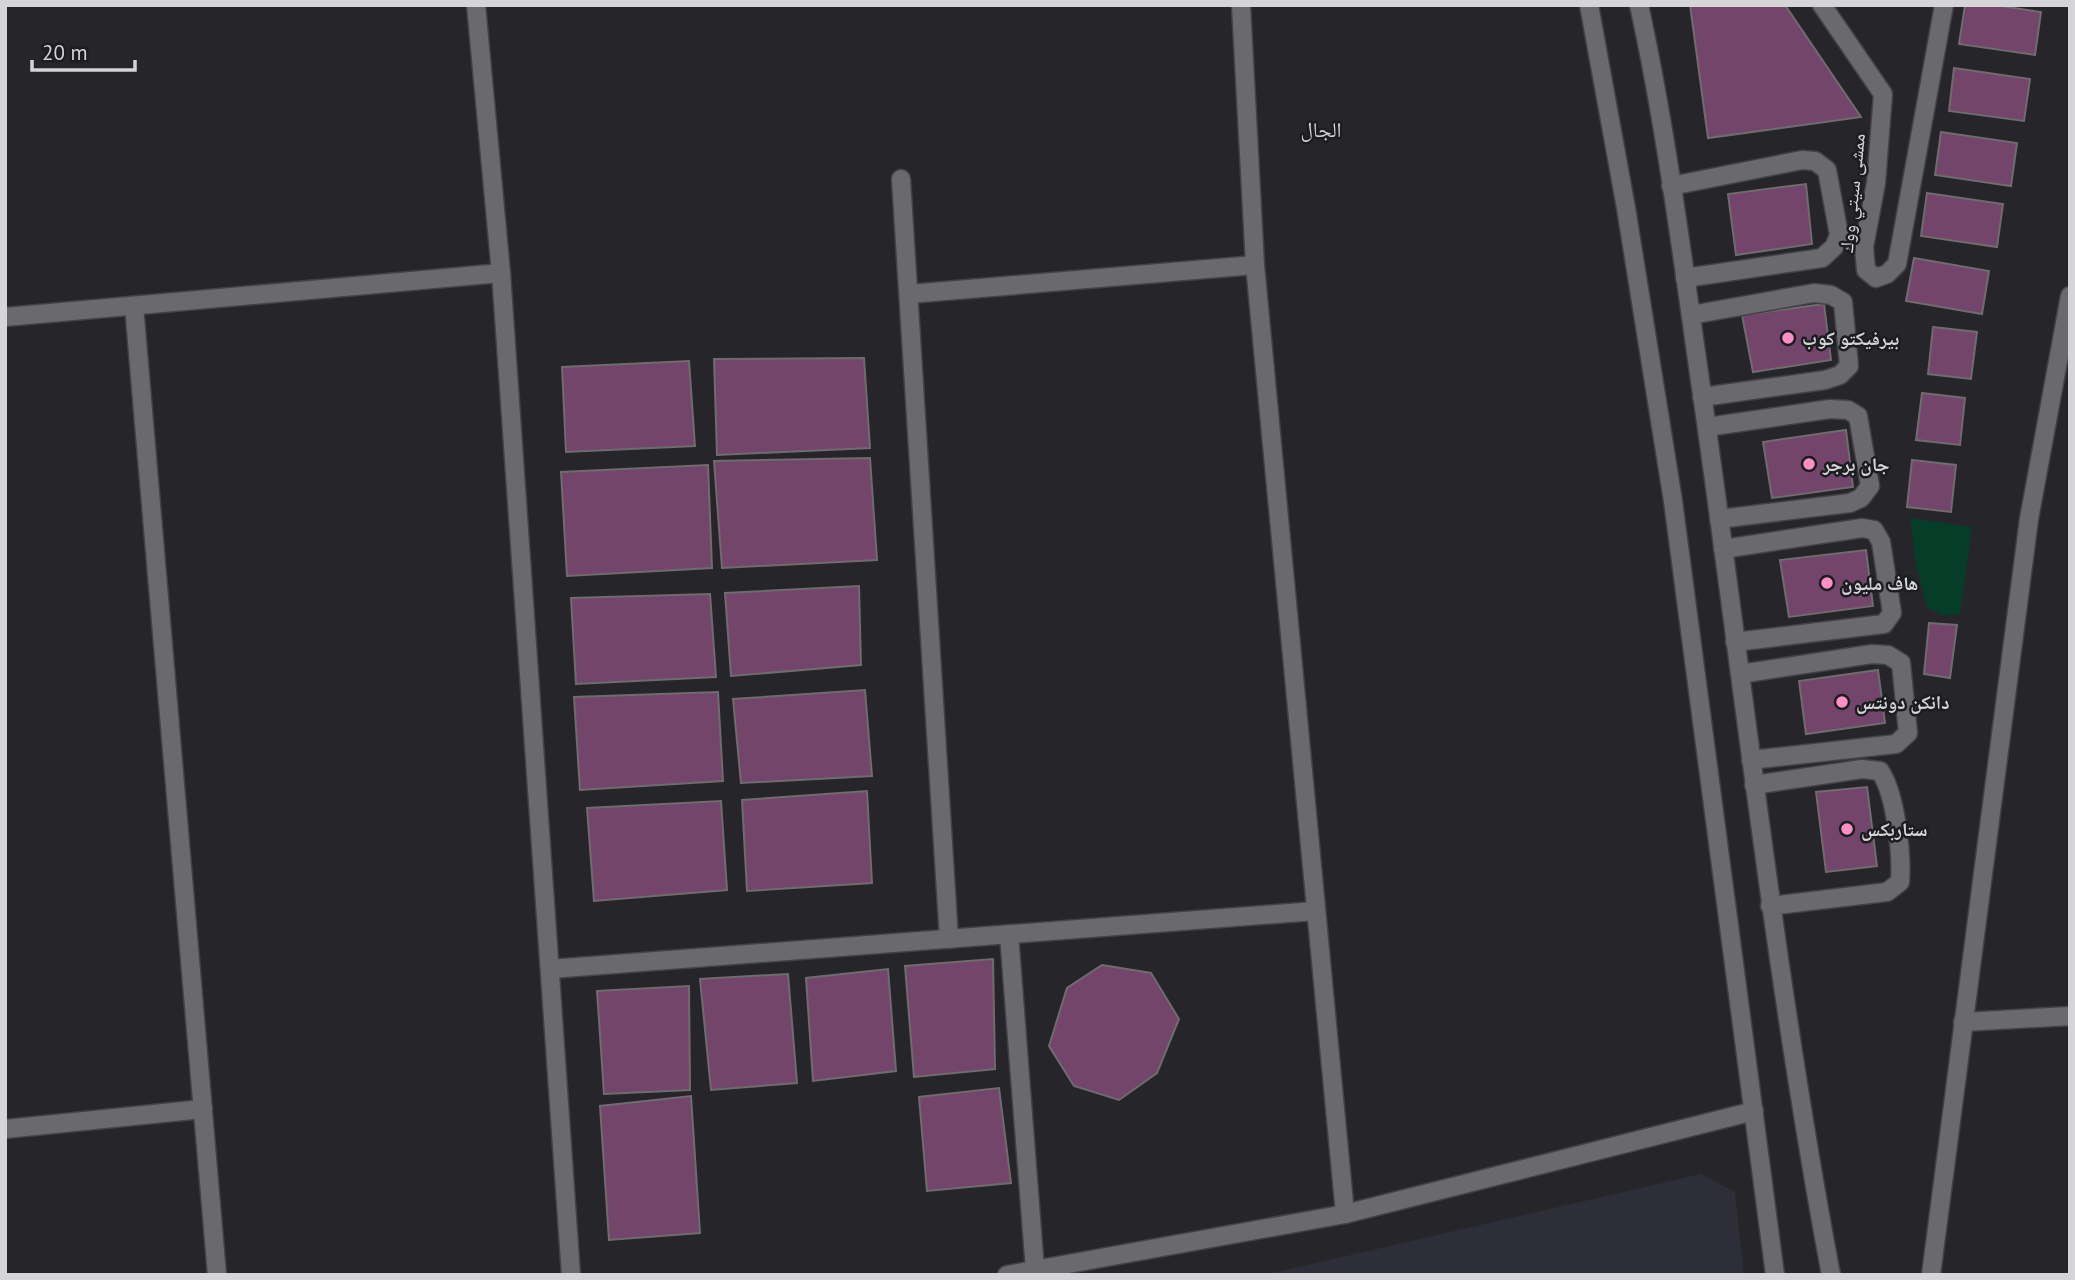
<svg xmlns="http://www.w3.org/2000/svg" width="2075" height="1280" viewBox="0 0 2075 1280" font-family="'PT Sans','Noto Naskh Arabic',sans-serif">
<rect width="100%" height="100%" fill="#26262a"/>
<!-- built -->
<polygon fill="#2d2e37" points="1701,1174 1735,1192 1744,1275 1264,1275"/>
<!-- green -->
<polygon fill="#063d28" points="1910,518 1972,527 1960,615 1943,615 1927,608 1916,565"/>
<!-- building -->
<g fill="#73456a" stroke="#6f6b6e" stroke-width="2">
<polygon points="1690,5 1785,5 1861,117 1708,138"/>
<polygon points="1965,5 1994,5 2041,12 2035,55 1959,44"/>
<polygon points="1954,68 2030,79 2024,121 1949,111"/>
<polygon points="1941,132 2017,143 2011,186 1935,175"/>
<polygon points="1806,184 1812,244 1736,255 1728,194"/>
<polygon points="1927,193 2003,204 1997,247 1921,236"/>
<polygon points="1914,258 1989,271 1982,314 1906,301"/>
<polygon points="1824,304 1831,360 1753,372 1742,315"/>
<polygon points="1933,327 1977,332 1971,379 1928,374"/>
<polygon points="864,358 870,448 717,455 714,359"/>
<polygon points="689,361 695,446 566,452 562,367"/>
<polygon points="1922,393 1965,398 1960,445 1916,440"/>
<polygon points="1846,430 1853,487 1772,498 1763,442"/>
<polygon points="870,458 877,560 722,568 714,461"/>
<polygon points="1912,460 1956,465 1951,512 1907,507"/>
<polygon points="708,465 712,568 567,576 561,472"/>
<polygon points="1866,550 1873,606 1789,617 1780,560"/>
<polygon points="859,586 861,665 731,676 725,593"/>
<polygon points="710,594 716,677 576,684 571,598"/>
<polygon points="1929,623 1957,625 1950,678 1924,674"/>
<polygon points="1878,670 1885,723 1806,734 1799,681"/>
<polygon points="865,690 872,776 741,783 733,699"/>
<polygon points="718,692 723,781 580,790 574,697"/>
<polygon points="1867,787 1877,866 1826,872 1816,792"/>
<polygon points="867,791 872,883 747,891 742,800"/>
<polygon points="721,801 727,890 594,901 587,808"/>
<polygon points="993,959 995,1069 914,1077 905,966"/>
<polygon points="1102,965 1151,973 1179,1019 1157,1073 1119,1100 1074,1086 1049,1046 1067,988"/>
<polygon points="888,969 896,1071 813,1081 806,978"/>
<polygon points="788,974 797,1083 711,1090 700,979"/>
<polygon points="689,986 690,1090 604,1094 597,991"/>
<polygon points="999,1088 1011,1183 927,1191 919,1097"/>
<polygon points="691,1096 700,1233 609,1240 600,1106"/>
</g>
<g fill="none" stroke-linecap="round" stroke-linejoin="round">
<!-- minor casing -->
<g stroke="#424246" stroke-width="21">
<g id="minor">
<polyline points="476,5 501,273 571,1275"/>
<polyline points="1241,5 1255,265 1345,1214"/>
<polyline points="1589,5 1626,208 1673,501 1775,1275"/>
<path d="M1639 5C1667 133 1683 264 1702 394 1744 688 1776 983 1831 1275"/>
<polyline points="1822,5 1883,94 1876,183 1864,247 1866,270 1876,278 1887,274 1897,264 1944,5"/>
<polyline points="901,179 949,939"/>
<polyline points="1671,186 1802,160 1815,161 1827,170 1839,235 1834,247 1822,258 1685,278"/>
<polyline points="909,294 1255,265"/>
<polyline points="134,306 217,1275"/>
<polyline points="1691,315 1814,293 1831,295 1843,302 1849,366 1840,375 1825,380 1702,397"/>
<polyline points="5,317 501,273"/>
<polyline points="1707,427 1830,409 1848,410 1858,416 1870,486 1861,498 1850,503 1719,519"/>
<polyline points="1723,549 1862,528 1874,530 1881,542 1892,613 1884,624 1735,642"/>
<polyline points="1740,674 1872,654 1888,655 1901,663 1908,733 1896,744 1751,760"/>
<path d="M1754 785 1862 769 1880 771C1896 795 1902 854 1900 882L1887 892 1770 906"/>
<polyline points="1009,934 1035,1270"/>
<polyline points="550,969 1315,911"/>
<polyline points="1963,1022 2070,1016"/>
<polyline points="5,1129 203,1109"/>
<polyline points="1007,1275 1345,1214 1754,1111"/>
<polyline points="1931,1275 2029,519 2070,296"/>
</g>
</g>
<!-- minor -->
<use href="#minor" stroke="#69696e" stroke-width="18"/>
</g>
<!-- markers -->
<g fill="#fc8fc3" stroke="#1c1d20" stroke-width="2.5">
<circle cx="1788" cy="338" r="7"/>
<circle cx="1809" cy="464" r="7"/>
<circle cx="1827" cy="583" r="7"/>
<circle cx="1842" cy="702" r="7"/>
<circle cx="1847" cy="829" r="7"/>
</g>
<g text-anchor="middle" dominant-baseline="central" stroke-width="5" stroke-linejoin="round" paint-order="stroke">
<!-- street labels -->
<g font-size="19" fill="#d5d5d8" stroke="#1c1d20">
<text transform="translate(1852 193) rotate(-84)">ممشى سيتي ووك</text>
</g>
<!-- poi labels -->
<g font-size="19" font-weight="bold" fill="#d5d5d8" stroke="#1c1d20" text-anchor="start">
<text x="1802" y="338">بيرفيكتو كوب</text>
<text x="1823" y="464">جان برجر</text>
<text x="1841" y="583">هاف مليون</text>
<text x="1856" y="702">دانكن دونتس</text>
<text x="1861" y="829">ستاربكس</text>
</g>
<!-- neighbourhood labels -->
<g font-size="21" fill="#d5d5d8" stroke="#1c1d20">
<text x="1321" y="129">الجال</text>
</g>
</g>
<!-- border -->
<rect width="2075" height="1280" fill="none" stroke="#d5d5d8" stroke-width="14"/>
<!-- scale -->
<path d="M32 60v10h103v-10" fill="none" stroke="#d5d5d8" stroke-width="3.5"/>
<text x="42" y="60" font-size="21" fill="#d5d5d8" stroke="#1c1d20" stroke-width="5" paint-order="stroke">20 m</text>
</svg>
